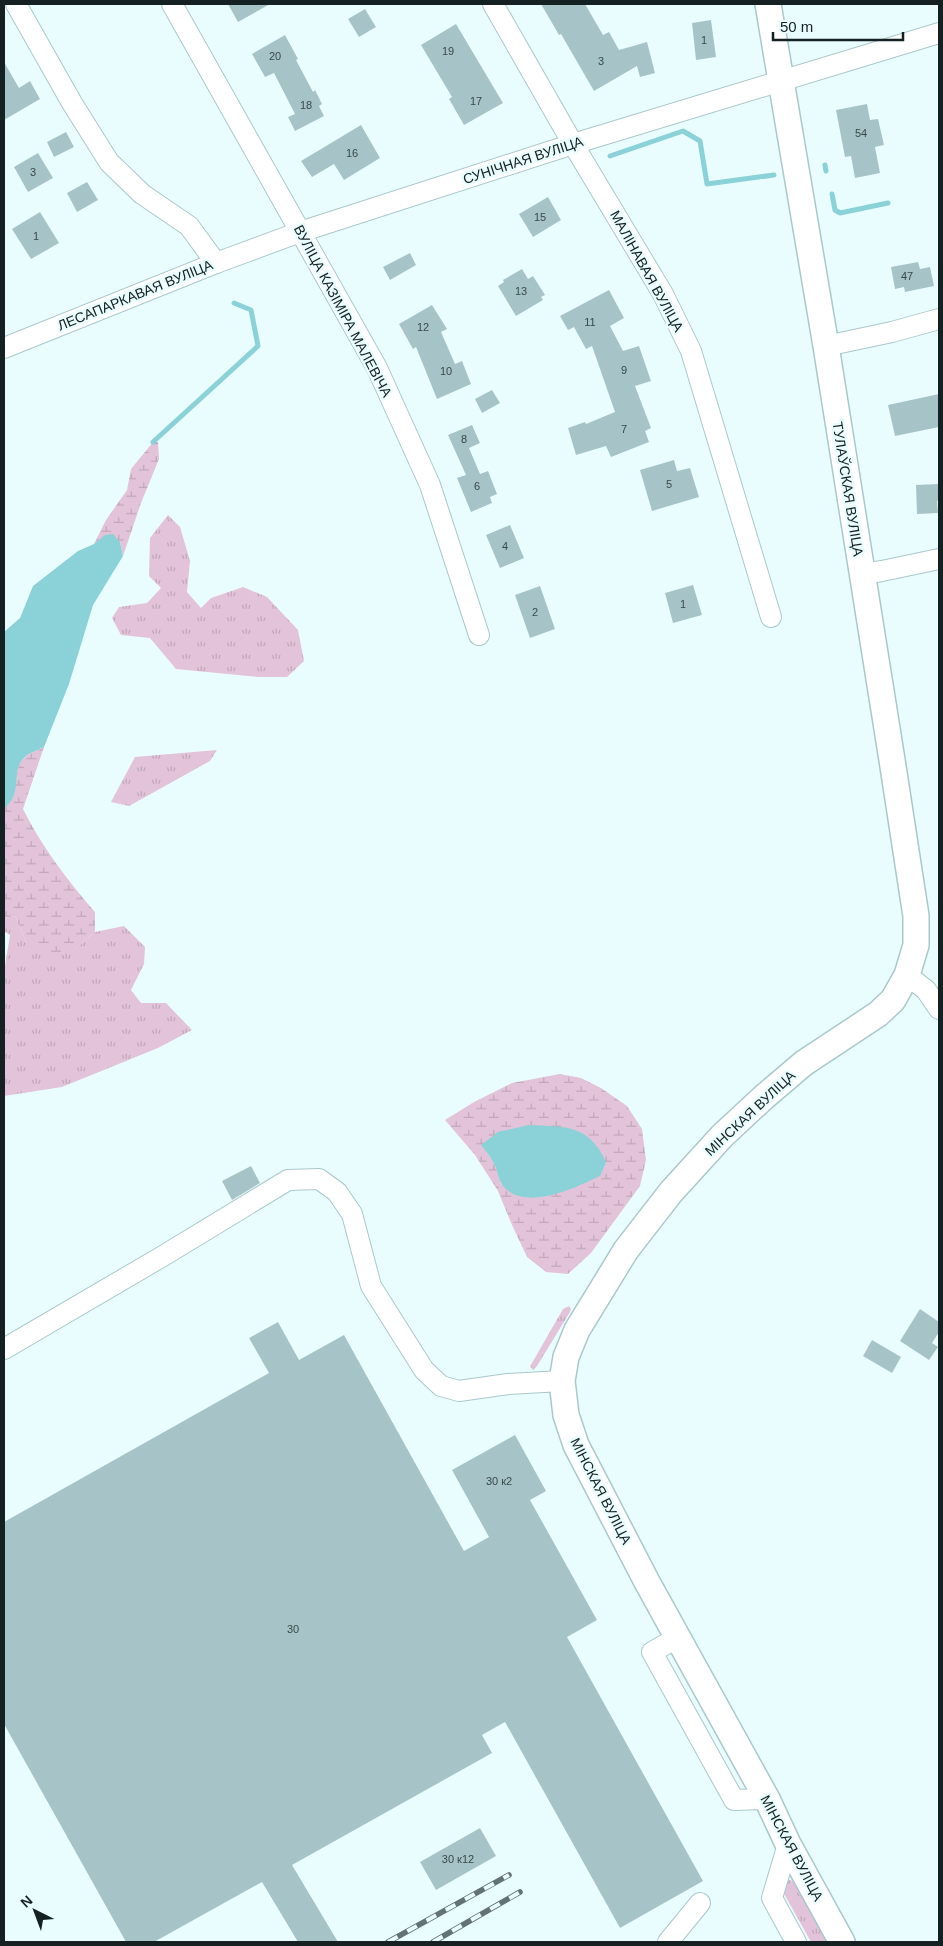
<svg xmlns="http://www.w3.org/2000/svg" width="943" height="1946" viewBox="0 0 943 1946" font-family="Arial,sans-serif">
<defs>
<pattern id="grass-tufts" width="24" height="20" patternUnits="userSpaceOnUse" patternTransform="scale(1.25)"><rect width="24" height="20" fill="#e3c3d9"/><path d="M3 7l-1-3M5 7V3M7 7l1-3M15 17l-1-3M17 17v-4M19 17l1-3" fill="none" stroke="#c2a7ba"/></pattern>
<pattern id="wetland-marsh" width="20" height="14" patternUnits="userSpaceOnUse" patternTransform="scale(1.25)"><rect width="20" height="14" fill="#e3c3d9"/><path d="M1 5h8M5 5V1M11 12h8M15 12V8" fill="none" stroke="#c2a7ba"/></pattern>
</defs>
<rect width="100%" height="100%" fill="#eafdfe"/>
<!-- grass -->
<g fill="url(#grass-tufts)">
<polygon points="168,515 180,527 190,561 187,592 201,608 211,598 243,587 267,597 298,630 304,661 287,677 258,677 176,669 150,638 121,635 112,618 119,607 147,603 161,588 149,576 150,538"/>
<polygon points="217,750 210,761 129,806 111,802 135,757"/>
<polygon points="15,916 27,944 76,948 95,932 124,926 145,947 144,964 131,990 141,1003 166,1003 192,1030 158,1048 62,1087 4,1096 4,972 10,935 4,931 4,918"/>
<polygon points="569,1306 571,1309 570,1312 537,1366 533,1370 530,1366 532,1363 563,1309"/>
<polygon points="790,1880 795,1882 828,1942 811,1942 782,1890 785,1881"/>
</g>
<!-- wetland -->
<g fill="url(#wetland-marsh)" fill-rule="evenodd">
<polygon points="153,442 158,442 159,459 141,503 123,556 120,542 94,544 106,520 127,490 131,469"/>
<path d="M44 747 23 809C42 847 67 880 95 912V932L76 948 51 954 27 944 15 916 4 918V809C24 791 9 770 26 756 31 752 39 750 44 747Z"/>
<path d="M560 1074 581 1078 601 1088 627 1106 642 1129 646 1160 640 1186 591 1253 568 1274 546 1272 527 1257 512 1225 498 1191 475 1155 445 1120 474 1102 512 1083ZM482 1145 529 1198 501 1184 495 1165Z"/>
</g>
<!-- water -->
<g fill="#8ad2d8">
<path d="M113 534 120 542 123 556 93 605 69 684 44 747C39 750 31 752 26 756 9 770 25 791 4 809V632L20 618 33 586 78 551 94 544 105 535Z"/>
<path d="M529 1125C565 1127 589 1124 606 1162L600 1176C575 1188 525 1212 503 1186 498 1180 498 1171 494 1164 491 1158 486 1151 481 1145L498 1132Z"/>
</g>
<g fill="none" stroke-linecap="round" stroke-linejoin="round">
<!-- stream -->
<g stroke="#8ad2d8" stroke-width="5">
<polyline points="610,156 683,131 700,141 707,184 774,175"/>
<polyline points="825,165 826,171"/>
<polyline points="832,194 835,210 840,213 888,203"/>
<polyline points="153,442 258,346 251,310 234,303"/>
</g>
</g>
<!-- building -->
<g fill="#a6c4c7">
<polygon points="228,4 270,4 238,22"/>
<polygon points="541,4 585,4 603,35 609,32 619,50 647,42 655,73 640,77 637,66 594,91 561,34 559,35"/>
<polygon points="365,9 376,27 359,37 348,19"/>
<polygon points="711,20 716,57 696,60 692,23"/>
<polygon points="456,24 503,103 464,125 449,99 452,97 421,45"/>
<polygon points="285,35 298,59 296,60 313,92 315,90 322,104 319,106 324,116 295,131 288,117 295,114 274,73 265,77 252,54"/>
<polygon points="4,62 19,88 30,81 40,99 4,120"/>
<polygon points="867,104 870,120 878,119 884,145 875,147 880,173 855,178 851,156 845,157 836,110"/>
<polygon points="361,125 380,158 344,180 334,164 312,177 301,161"/>
<polygon points="66,132 74,147 54,157 47,142"/>
<polygon points="38,153 53,178 28,192 14,167"/>
<polygon points="87,182 98,200 77,212 67,193"/>
<polygon points="548,197 561,220 533,237 519,214"/>
<polygon points="40,212 59,243 31,259 12,229"/>
<polygon points="410,253 416,265 390,280 383,267"/>
<polygon points="918,262 920,269 930,267 934,286 905,292 904,287 895,289 891,267"/>
<polygon points="522,269 528,279 533,276 545,295 541,297 543,300 516,316 498,286 504,282 503,280"/>
<polygon points="609,290 624,318 610,326 623,351 639,346 651,381 635,386 651,428 645,431 649,442 611,457 606,446 576,455 568,428 585,422 586,424 615,412 592,346 586,349 574,327 568,330 560,316"/>
<polygon points="432,305 447,329 441,332 455,364 462,361 471,384 437,399 416,347 413,349 399,324"/>
<polygon points="492,390 500,403 482,413 475,399"/>
<polygon points="939,394 939,427 895,436 888,405"/>
<polygon points="472,425 480,443 469,448 480,474 488,471 497,494 490,497 492,503 471,512 457,478 466,475 448,435"/>
<polygon points="674,460 677,471 690,468 699,497 652,511 640,470"/>
<polygon points="939,484 939,500 937,501 938,513 917,514 916,485"/>
<polygon points="510,525 524,558 500,568 486,535"/>
<polygon points="693,585 702,615 673,623 665,593"/>
<polygon points="540,586 555,629 530,638 515,595"/>
<polygon points="251,1166 260,1183 232,1200 222,1181"/>
<polygon points="920,1309 939,1322 939,1332 932,1343 938,1347 929,1360 900,1341"/>
<polygon points="278,1322 299,1360 344,1335 464,1551 489,1537 452,1470 515,1435 546,1491 530,1500 597,1620 567,1637 703,1881 620,1928 505,1722 482,1735 492,1753 292,1865 338,1942 298,1942 262,1882 154,1942 126,1942 4,1724 4,1522 269,1373 249,1338"/>
<polygon points="872,1340 901,1357 892,1373 863,1356"/>
<polygon points="480,1828 496,1856 436,1890 420,1862"/>
</g>
<g fill="none" stroke-linecap="round" stroke-linejoin="round">
<!-- minor casing -->
<g stroke="#a9c8cb" stroke-width="22">
<g id="minor">
<polyline points="16,4 72,103 109,162 142,194 189,226 216,263"/>
<polyline points="172,4 377,368 430,485 479,635"/>
<polyline points="493,4 573,144 663,294 691,351 771,617"/>
<polyline points="826,346 892,332 939,319"/>
<polyline points="4,348 216,263 300,232 573,144 939,33"/>
<polyline points="862,574 882,571 939,559"/>
<polyline points="907,975 926,990 939,1009"/>
<polyline points="4,1349 163,1256 288,1180 319,1179 337,1192 352,1214 371,1286 424,1370 441,1386 459,1391 508,1384 562,1381"/>
<polyline points="677,1638 652,1652 734,1800 767,1799"/>
<polyline points="788,1844 772,1898 796,1942"/>
<polyline points="668,1942 700,1903"/>
</g>
</g>
<!-- major casing -->
<g stroke="#a9c8cb" stroke-width="28">
<polyline id="major" points="768,4 826,346 892,760 916,916 916,945 907,975 893,1000 878,1014 804,1063 764,1097 722,1136 671,1192 626,1250 577,1330 566,1357 562,1381 566,1415 576,1445 647,1582 767,1799 788,1844 842,1942"/>
</g>
<!-- minor -->
<use href="#minor" stroke="#fff" stroke-width="20"/>
<!-- major -->
<use href="#major" stroke="#fff" stroke-width="25"/>
<!-- rail casing -->
<g stroke="#637273" stroke-width="5.5">
<g id="rail">
<polyline points="388,1942 509,1875"/>
<polyline points="433,1942 520,1892"/>
</g>
</g>
<!-- rail -->
<use href="#rail" stroke="#eafdfe" stroke-width="4" stroke-dasharray="11" stroke-linecap="butt"/>
</g>
<g text-anchor="middle" dominant-baseline="central" stroke-width="5" stroke-linejoin="round" paint-order="stroke">
<!-- number labels -->
<g font-size="11" fill="#38494a">
<text x="704" y="40">1</text>
<text x="448" y="51">19</text>
<text x="275" y="56">20</text>
<text x="601" y="61">3</text>
<text x="476" y="101">17</text>
<text x="306" y="105">18</text>
<text x="861" y="133">54</text>
<text x="352" y="153">16</text>
<text x="33" y="172">3</text>
<text x="540" y="217">15</text>
<text x="36" y="236">1</text>
<text x="907" y="276">47</text>
<text x="521" y="291">13</text>
<text x="590" y="322">11</text>
<text x="423" y="327">12</text>
<text x="624" y="370">9</text>
<text x="446" y="371">10</text>
<text x="624" y="429">7</text>
<text x="464" y="439">8</text>
<text x="669" y="484">5</text>
<text x="477" y="486">6</text>
<text x="505" y="546">4</text>
<text x="683" y="604">1</text>
<text x="535" y="612">2</text>
<text x="499" y="1481">30 к2</text>
<text x="293" y="1629">30</text>
<text x="458" y="1859">30 к12</text>
</g>
<!-- street labels -->
<g font-size="14" fill="#142021" stroke="#eafdfe">
<text transform="translate(523 160) rotate(-18)">СУНІЧНАЯ ВУЛІЦА</text>
<text transform="translate(647 271) rotate(61)">МАЛІНАВАЯ ВУЛІЦА</text>
<text transform="translate(135 295) rotate(-22)">ЛЕСАПАРКАВАЯ ВУЛІЦА</text>
<text transform="translate(343 311) rotate(62)">ВУЛІЦА КАЗІМІРА МАЛЕВІЧА</text>
<text transform="translate(848 489) rotate(81)">ТУЛАЎСКАЯ ВУЛІЦА</text>
<text transform="translate(750 1113) rotate(-43)">МІНСКАЯ ВУЛІЦА</text>
<text transform="translate(601 1491) rotate(63)">МІНСКАЯ ВУЛІЦА</text>
<text transform="translate(792 1848) rotate(62)">МІНСКАЯ ВУЛІЦА</text>
</g>
</g>
<!-- border -->
<rect width="943" height="1946" fill="none" stroke="#142021" stroke-width="10"/>
<!-- north arrow -->
<g transform="translate(35 1911) rotate(318)" stroke="#eafdfe" stroke-width="4" paint-order="stroke">
<path d="M0-4L9 19L0 12L-9 19Z" fill="#142021"/>
<text y="-8" font-size="14" font-weight="bold" text-anchor="middle" fill="#142021">N</text>
</g>
<!-- scale -->
<path d="M773 32v8h130v-8" fill="none" stroke="#142021" stroke-width="2.5"/>
<text x="780" y="32" font-size="15" fill="#142021" stroke="#eafdfe" stroke-width="4" paint-order="stroke">50 m</text>
</svg>
